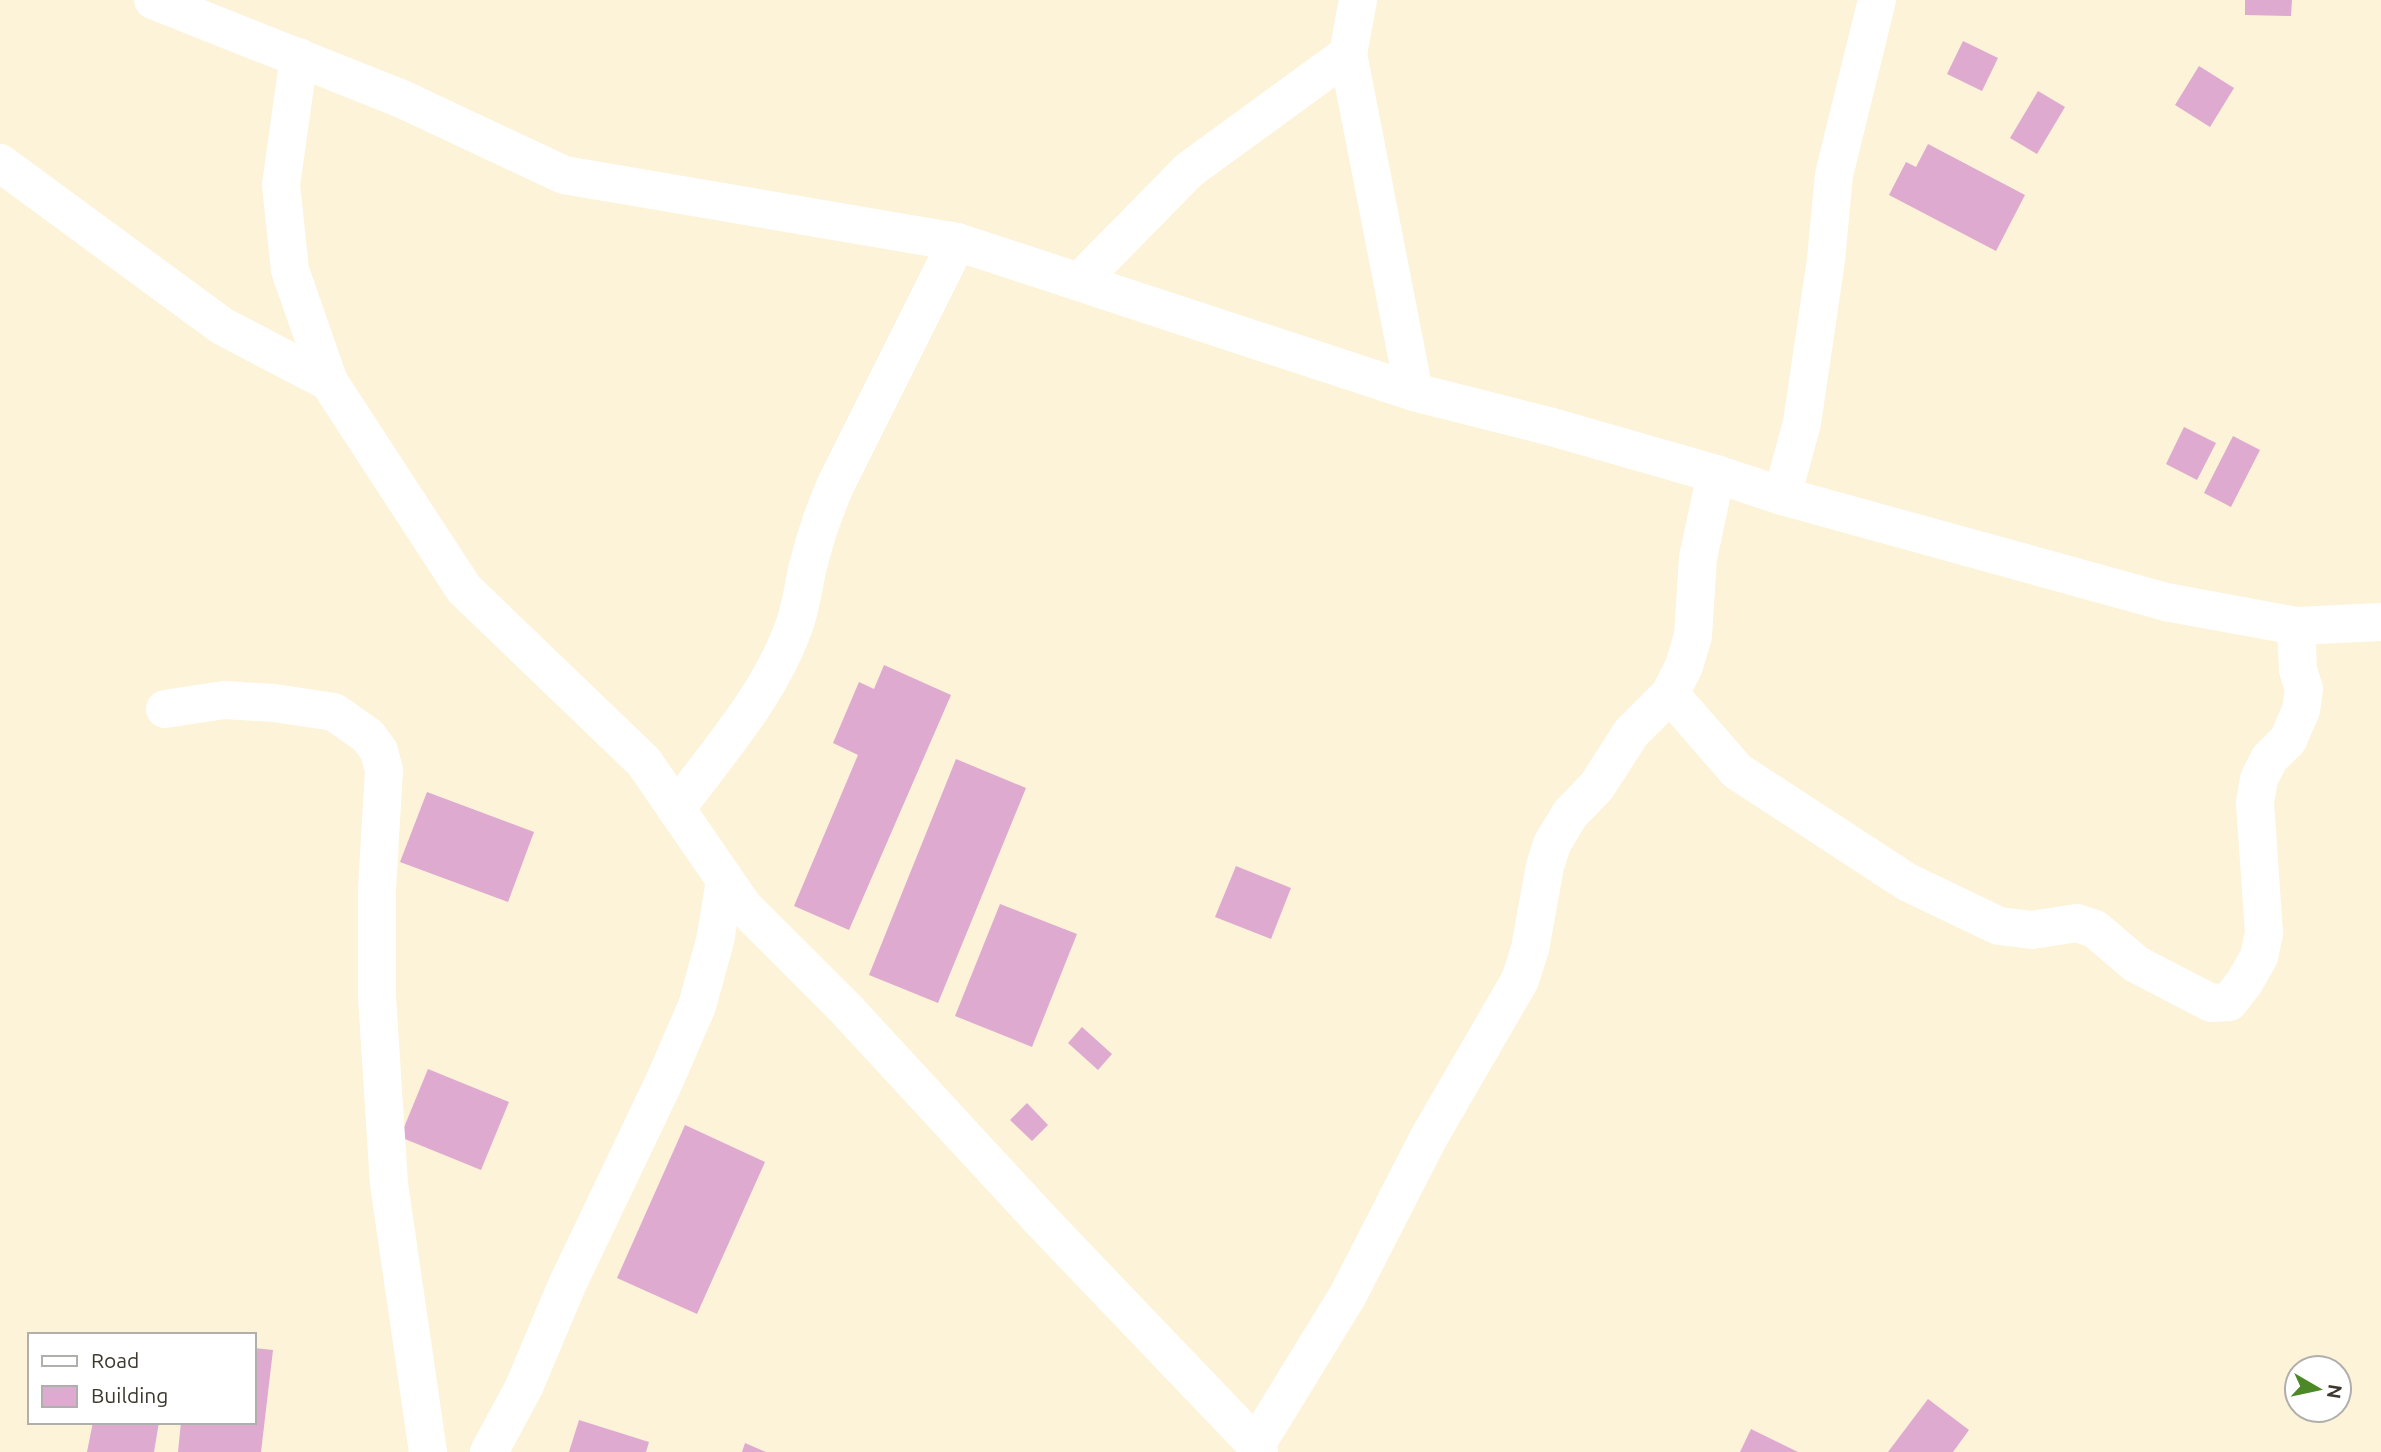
<svg xmlns="http://www.w3.org/2000/svg" width="2381" height="1452" viewBox="0 0 2381 1452" font-family="Ubuntu,sans-serif">
<rect width="100%" height="100%" fill="#fcf3d9"/>
<!-- building -->
<g fill="#dfaad0">
<polygon points="2245,0 2292,0 2291,16 2245,15"/>
<polygon points="1963,41 1998,58 1982,91 1947,74"/>
<polygon points="2199,66 2234,88 2210,127 2175,105"/>
<polygon points="2038,91 2065,107 2037,154 2010,138"/>
<polygon points="1928,144 2025,195 1996,251 1889,195 1906,162 1916,167"/>
<polygon points="2184,427 2216,443 2197,480 2166,464"/>
<polygon points="2233,436 2260,450 2231,507 2204,493"/>
<polygon points="884,665 951,695 849,930 794,906 858,755 833,743 859,682 874,689"/>
<polygon points="956,759 1026,788 938,1003 869,975"/>
<polygon points="427,792 534,832 508,902 400,862"/>
<polygon points="1236,866 1291,888 1271,939 1215,917"/>
<polygon points="1000,904 1077,934 1032,1047 955,1016"/>
<polygon points="1082,1027 1112,1054 1098,1070 1068,1043"/>
<polygon points="428,1069 509,1102 481,1170 400,1137"/>
<polygon points="1027,1103 1048,1125 1032,1141 1010,1120"/>
<polygon points="685,1125 765,1162 697,1314 617,1278"/>
<polygon points="254,1348 273,1350 261,1452 178,1452 181,1422 254,1422"/>
<polygon points="1928,1399 1969,1430 1953,1452 1888,1452"/>
<polygon points="579,1420 649,1442 646,1452 569,1452"/>
<polygon points="93,1422 159,1422 154,1452 87,1452"/>
<polygon points="1751,1429 1798,1452 1740,1452"/>
<polygon points="745,1443 766,1452 742,1452"/>
</g>
<g fill="none" stroke-linecap="round" stroke-linejoin="round">
<!-- minor -->
<g stroke="#fff" stroke-width="38">
<polyline points="153,0 402,99 564,175 957,242 1414,392 1552,427 1716,474 1782,496 2166,602 2296,626 2381,622"/>
<polyline points="1358,0 1348,54 1414,392"/>
<polyline points="299,57 281,185 290,270 329,382"/>
<polyline points="0,163 222,326 329,382 464,589 644,762 743,906 846,1009 1039,1218 1256,1445 1259,1452"/>
<polyline points="1080,281 1189,170 1348,54"/>
<polyline points="1782,496 1802,423 1826,260 1834,175 1877,0"/>
<polyline points="1670,694 1737,771 1907,882 1999,926 2032,930 2077,923 2095,929 2136,964 2211,1003 2229,1002 2244,983 2259,957 2264,933 2255,803 2259,779 2269,759 2288,740 2301,710 2304,689 2298,670 2296,626"/>
<polyline points="165,709 224,700 274,703 334,712 368,736 379,751 384,770 377,889 377,997 389,1184 428,1452"/>
<path d="M676 809C718 752 768 697 793 629 801 609 803 587 808 566 815 538 824 511 836 484L957 242"/>
<polyline points="1256,1445 1348,1295 1429,1137 1520,980 1530,949 1545,866 1552,844 1570,814 1597,786 1631,733 1670,694 1684,666 1693,636 1698,558 1716,474"/>
<polyline points="489,1452 524,1387 567,1285 664,1082 697,1006 715,941 725,881"/>
</g>
</g>
<!-- legend -->
<rect x="28" y="1333" width="228" height="91" fill="#ffffff" stroke="#b1afab" stroke-width="2"/>
<rect x="42" y="1356" width="35" height="10" fill="#ffffff" stroke="#b1afab" stroke-width="2"/>
<text x="91" y="1368" font-size="21" fill="#3c382e">Road</text>
<rect x="42" y="1386" width="35" height="21" fill="#dfaad0" stroke="#b1afab" stroke-width="2"/>
<text x="91" y="1403" font-size="21" fill="#3c382e">Building</text>
<!-- north arrow -->
<g transform="translate(2318 1389) rotate(99)"><circle r="33" fill="#ffffff" stroke="#b1afab" stroke-width="2"/>
<path d="M0-5L12 26L0 18L-12 26Z" fill="#4c8825"/>
<text y="-10" font-size="19" font-weight="bold" text-anchor="middle" fill="#3c382e">N</text>
</g>
</svg>
